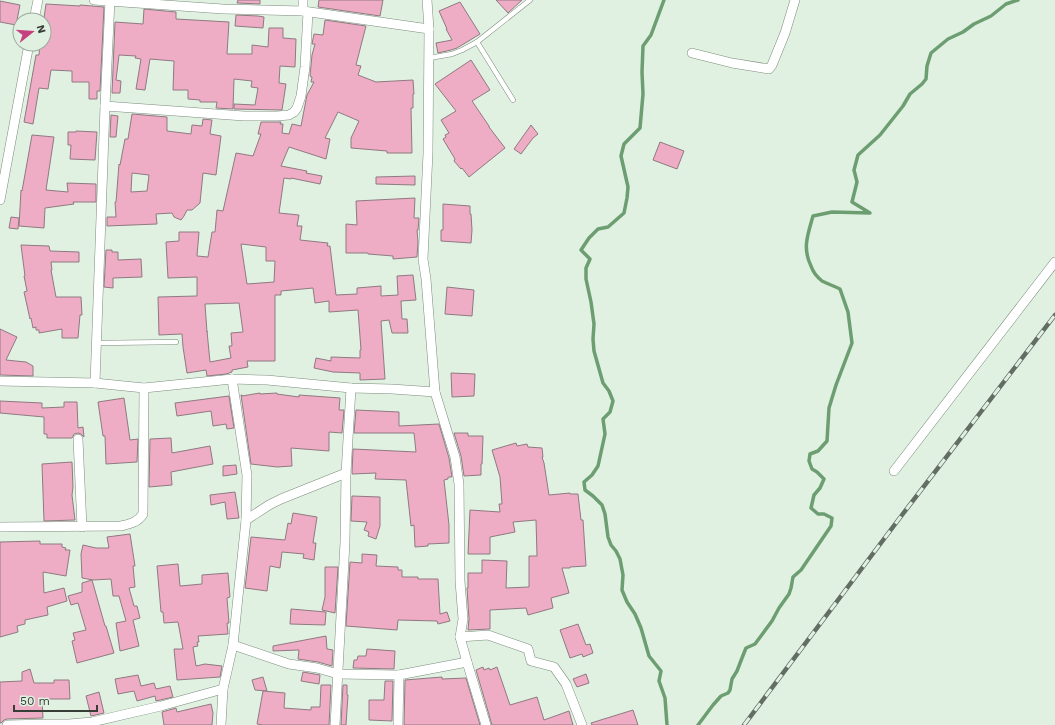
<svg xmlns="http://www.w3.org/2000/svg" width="1055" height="725" viewBox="0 0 1055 725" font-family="'Work Sans',sans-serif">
<rect width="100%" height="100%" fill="#e0f1e1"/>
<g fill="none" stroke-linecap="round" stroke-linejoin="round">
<!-- stream -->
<g stroke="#6d9e72" stroke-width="3.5">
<polyline points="664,0 651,35 643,46 642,72 643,94 640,128 624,144 621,156 628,187 627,198 624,213 608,227 598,229 589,238 581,250 590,259 586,268 586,279 591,302 594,324 593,339 594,351 603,383 609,391 613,401 610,412 603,419 605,434 598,466 592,475 584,482 585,490 593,496 602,505 605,514 608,537 611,545 616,551 620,559 623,575 622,590 627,602 635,614 641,628 649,656 661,671 659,681 665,698 667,725"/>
<path d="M698 725 713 705 721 696 728 693 730 690 732 679 737 671 742 658 746 648 755 644 772 621 779 608 789 594 791 588 793 577 801 570 831 526 832 518 824 514H818L811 508 814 495 820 488 824 479 817 472 812 469 809 461 810 454 818 451 827 441 829 408 836 385 852 343 848 312 840 289C834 286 828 284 822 281 817 277 813 272 811 266 802 248 808 234 813 216L832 212 870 213 852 202 857 182 854 170 858 155 880 135 903 106 910 94 922 84 926 79 927 66 931 53 948 39 963 32 974 24 991 16 1006 4 1018 0"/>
</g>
</g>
<!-- building -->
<g fill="#eeacc5" stroke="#8f7a81" fill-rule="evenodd">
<polygon points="238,0 260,0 260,4 237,3"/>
<polygon points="319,0 383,0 380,16 318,7"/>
<polygon points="496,0 522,0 508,13"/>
<polygon points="0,1 20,5 16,25 0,22"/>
<polygon points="460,2 480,34 457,48 451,50 438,53 436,43 452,40 446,29 447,29 439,11"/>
<polygon points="46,4 80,6 80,5 104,7 100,91 97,91 97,99 89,99 89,82 72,82 72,71 51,70 48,89 39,88 33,124 24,122 36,55 39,55 40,44 44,44 44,18"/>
<polygon points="144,9 176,12 176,19 229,22 227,54 252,54 252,45 268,47 269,28 283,28 283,38 296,39 295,67 280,66 279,83 286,84 282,110 234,109 234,104 255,105 258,88 251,87 252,81 234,79 233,109 216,108 217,102 200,102 200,100 188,99 188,90 173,90 174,61 150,59 145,90 136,89 141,59 135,58 136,56 119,55 116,80 121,81 120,93 112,93 115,22 143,24"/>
<polygon points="236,15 258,16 264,17 263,28 235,26"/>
<path d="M325 20 366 26 356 65 361 66 358 75 376 82 413 80 414 94H413V108H411L412 153H387V151L351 148V138L359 121 338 112 325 138 330 139 326 159 289 147 281 166 307 171 306 173 322 176 320 184 291 178V179L284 178 279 213 299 215 297 226H302L300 240 328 243 327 246H330L336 295 357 294V288L381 286V296L398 295 397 276 413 275 416 300 401 301 402 319H407L408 333H392L389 320 381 321 385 379 360 380V373L333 372 314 368 316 358 331 361V357L360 358V350H361L358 310 329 312V301L315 303 313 288 281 291V295H275V361H247L248 367 232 370V372L226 374 207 376 206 370 187 373 183 347 182 334 159 335 158 297 197 296V277L168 278 166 242 179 241V232H199L197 256 208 257 212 232H215L217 210 223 211 236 153 253 156 261 134H258L261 122H281L280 124H283L282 133 289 134 292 124 301 126 307 95 314 82H311L312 77 310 76 312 55 315 44H312L314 34 323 35ZM241 244 266 247V261H275L274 282 247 284ZM239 303 243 332 231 333 232 346H229L231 358 210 362 207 331V332L205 304Z"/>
<polygon points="471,60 490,90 472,101 489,126 489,127 505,148 469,177 462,168 461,169 454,161 455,159 443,139 446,137 445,135 449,133 441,120 456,111 435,84"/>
<path d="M132 114 167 117V131L191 134 192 125 202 126 203 119 212 120 210 134 221 136 216 175 203 173 200 203 192 210H187L184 216 181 220 174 217 172 213 156 214 157 224 107 226V217H116L115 202H116L119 164 120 165 125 139H128ZM132 173 149 175 147 191 131 192Z"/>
<polygon points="111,115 118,116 116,137 110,137"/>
<polygon points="531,125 538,134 533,138 521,154 514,149"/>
<polygon points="76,131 97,132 95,160 70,159 71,145 68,145 68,132 76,132"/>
<polygon points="32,135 54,137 46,190 68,192 67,183 96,184 96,202 73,202 74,204 45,208 44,228 19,226 21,190 22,191"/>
<polygon points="660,142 684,151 677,169 653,160"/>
<polygon points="415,176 415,185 376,184 376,177"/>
<polygon points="415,198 414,218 419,218 418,230 417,230 418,242 417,257 393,259 393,256 368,254 368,253 346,253 346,224 357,225 356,201"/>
<polygon points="443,204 470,206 470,214 471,214 472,230 471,243 441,241 441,230 443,230"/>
<polygon points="11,217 19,218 18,229 9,228"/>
<polygon points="21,245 49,246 50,251 79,252 79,262 51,262 52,270 51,270 56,297 81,297 82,315 80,315 78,338 62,338 62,329 39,333 39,330 36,330 36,327 33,328 31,318 30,319 24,292 27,291 24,276 25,276 22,253"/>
<polygon points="106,250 112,250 112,252 118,252 118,260 141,259 142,277 113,278 113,288 104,287"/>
<polygon points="447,287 474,290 472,316 445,314"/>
<polygon points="0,329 17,337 6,360 26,362 33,366 33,376 0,375"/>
<polygon points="451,373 475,374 474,396 452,397"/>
<polygon points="260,393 260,394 277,393 277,394 299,397 299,395 340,398 339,410 344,410 342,433 329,432 329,451 291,448 292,466 277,467 251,464 241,395 242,395 242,396"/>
<polygon points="229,396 234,428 227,429 226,424 213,426 211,411 177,416 175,403"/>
<polygon points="124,398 130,440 138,439 137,462 106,464 105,436 103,436 98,402"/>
<polygon points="0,401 42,403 42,408 64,407 64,402 77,402 78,428 83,427 84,437 81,434 78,433 74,434 72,438 47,438 47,434 44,434 44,417 0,413"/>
<polygon points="356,410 399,412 399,426 439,424 449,458 452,477 448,477 448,479 444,480 449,525 449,543 428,544 428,546 415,547 414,525 411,526 406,480 375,479 376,473 352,474 353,449 416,452 414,433 354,433"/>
<polygon points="454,433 468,433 468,436 483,436 482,464 481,464 481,475 464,476 461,456"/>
<polygon points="171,438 172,453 210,446 213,464 171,472 172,485 149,487 150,439"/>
<polygon points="516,443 517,446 527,444 528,447 542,448 543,457 542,457 544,463 549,495 570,493 570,494 578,494 581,520 583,520 586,566 570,567 570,568 562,568 569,593 551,598 553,608 528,615 526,608 490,610 490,629 468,630 469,619 467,588 468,588 468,573 482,573 482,560 507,561 506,588 529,587 529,556 537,556 536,520 513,522 515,532 490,537 490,554 468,554 470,510 500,512 499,504 502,504 500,477 492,450"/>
<polygon points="72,462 73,487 72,495 75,520 44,521 42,464"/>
<polygon points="236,465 237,474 223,476 223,466"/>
<polygon points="235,492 239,518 227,519 225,502 211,505 210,495"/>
<polygon points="352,496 380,497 380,526 376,539 368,536 369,532 364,530 367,522 351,521"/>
<polygon points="293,513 317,517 313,543 316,543 314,560 303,558 304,554 282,552 280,568 270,566 267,591 245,588 251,537 285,540 288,523 291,524"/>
<polygon points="130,534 135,566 133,566 135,587 129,588 134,606 137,606 140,618 133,620 139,646 120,651 116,623 126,621 119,596 113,596 111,579 93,580 82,578 81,554 83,545 96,548 109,548 107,537"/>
<polygon points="40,541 40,544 62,544 62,547 66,548 65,550 70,550 66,576 43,572 44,593 64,588 67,601 47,607 48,615 25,620 25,624 17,626 18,632 0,637 0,542"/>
<polygon points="362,554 377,555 376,566 398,567 398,570 402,570 402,577 418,577 418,579 438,579 440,614 447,612 450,621 438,624 437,621 398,620 397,630 346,626 350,562 362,563"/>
<polygon points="178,564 180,586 202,584 202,575 228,573 230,597 227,598 229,623 227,623 228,634 198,636 199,642 197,642 198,646 193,647 196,666 205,664 222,666 220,677 177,680 174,649 183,649 178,622 164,623 163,612 161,612 157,566"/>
<polygon points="325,567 338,567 335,613 322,610 325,597"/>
<polygon points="92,580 105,626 106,626 114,653 77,663 72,641 75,640 73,633 86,630 78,603 71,605 68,596 82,592 82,583"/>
<polygon points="291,609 326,612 325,625 290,624"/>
<polygon points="578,624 586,645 590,644 593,653 583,657 582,654 570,658 560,630"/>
<polygon points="326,636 327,649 333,650 332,666 318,662 298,659 299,650 273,651 273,646"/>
<polygon points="367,649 395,651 394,669 353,668 354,660 357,660 358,656 366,656"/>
<polygon points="483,667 484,670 489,668 490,670 497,667 510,705 537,697 544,720 569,711 573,725 492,725 476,670"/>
<polygon points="30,669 34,683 54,683 54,680 69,680 70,699 42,699 43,718 7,719 4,720 1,723 0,723 0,682 22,681 22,672"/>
<polygon points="303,672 320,675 319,684 301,681"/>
<polygon points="586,674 589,683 577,687 573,679"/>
<polygon points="138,675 141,686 154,683 156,689 170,686 173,697 156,701 155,696 137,701 134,691 118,694 115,679"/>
<polygon points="263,677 267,691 255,690 252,680"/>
<polygon points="442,677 442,679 466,678 480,725 404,725 405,680"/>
<polygon points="385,681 393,681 392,721 369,720 369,700 384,700"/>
<polygon points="321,685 331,685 329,725 263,725 257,724 263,691 285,693 284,708 311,710 311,707 320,707"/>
<polygon points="343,685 347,685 347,695 348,695 346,725 341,725"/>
<polygon points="99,692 104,713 91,716 86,696"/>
<polygon points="211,704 213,713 212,725 164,725 162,712 176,708 177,712"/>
<polygon points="633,710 638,725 592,725 591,723"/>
</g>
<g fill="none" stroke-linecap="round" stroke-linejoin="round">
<!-- service casing -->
<g stroke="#7c8c7d" stroke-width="5.5">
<g id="service">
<polyline points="477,42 513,100"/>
<polyline points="429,58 452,54 462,50 477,42 530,0"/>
<polyline points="97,343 176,342"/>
</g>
</g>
<!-- minor casing -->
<g stroke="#7c8c7d" stroke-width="10">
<g id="minor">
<polyline points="94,0 223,9 303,11 429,29"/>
<polyline points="303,0 303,11"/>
<polyline points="427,0 429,29 428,153 423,259 426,279 435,392 455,457 459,484 460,581 463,619 460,637 467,662 486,725"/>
<polyline points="34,20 38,0"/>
<polyline points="692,53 732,63 769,69 772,65 785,33 795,0"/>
<polyline points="105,106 244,116 277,116 289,115 294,112 297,108 301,96 305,67 308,12"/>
<polyline points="0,200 29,44"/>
<polyline points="0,381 95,383 144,388 232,379 267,380 351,388 392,389 435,392"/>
<polyline points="95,383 105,106 110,0"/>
<polyline points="78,439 82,527"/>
<polyline points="894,471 1055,262"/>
<polyline points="246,520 269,505 281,499 346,473"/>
<path d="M0 527 121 526C130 524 138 522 143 514L144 388"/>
<polyline points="460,637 488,635 528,649 531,661 554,667 566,684 582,725"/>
<polyline points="233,645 289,664 317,668 338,674 399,675 467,662"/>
<polyline points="7,725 47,724 69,724 92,722 161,706 223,689"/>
<polyline points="221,725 223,689 233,645 246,520 247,475 232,379"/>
<polyline points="335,725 345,542 346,473 351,388"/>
<polyline points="398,725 399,675"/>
</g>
</g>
<!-- service -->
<use href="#service" stroke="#fff" stroke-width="4.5"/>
<!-- minor -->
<use href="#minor" stroke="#fff" stroke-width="9"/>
<!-- rail casing -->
<g stroke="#636d64" stroke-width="4.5">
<polyline id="rail" points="744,725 902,515 1055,315"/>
</g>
<!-- rail -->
<use href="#rail" stroke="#e0f1e1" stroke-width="3" stroke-dasharray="9" stroke-linecap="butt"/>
</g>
<!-- north arrow -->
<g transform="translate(32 32) rotate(73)"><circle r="19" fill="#e0f1e1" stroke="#9ca99d"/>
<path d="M0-3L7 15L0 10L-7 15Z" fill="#c64080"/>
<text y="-6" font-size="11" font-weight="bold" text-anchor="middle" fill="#373e38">N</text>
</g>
<!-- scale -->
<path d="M14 705v6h83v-6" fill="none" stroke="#373e38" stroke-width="2"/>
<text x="20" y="705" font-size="12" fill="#373e38" stroke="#e0f1e1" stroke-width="3" paint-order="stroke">50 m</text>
</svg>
